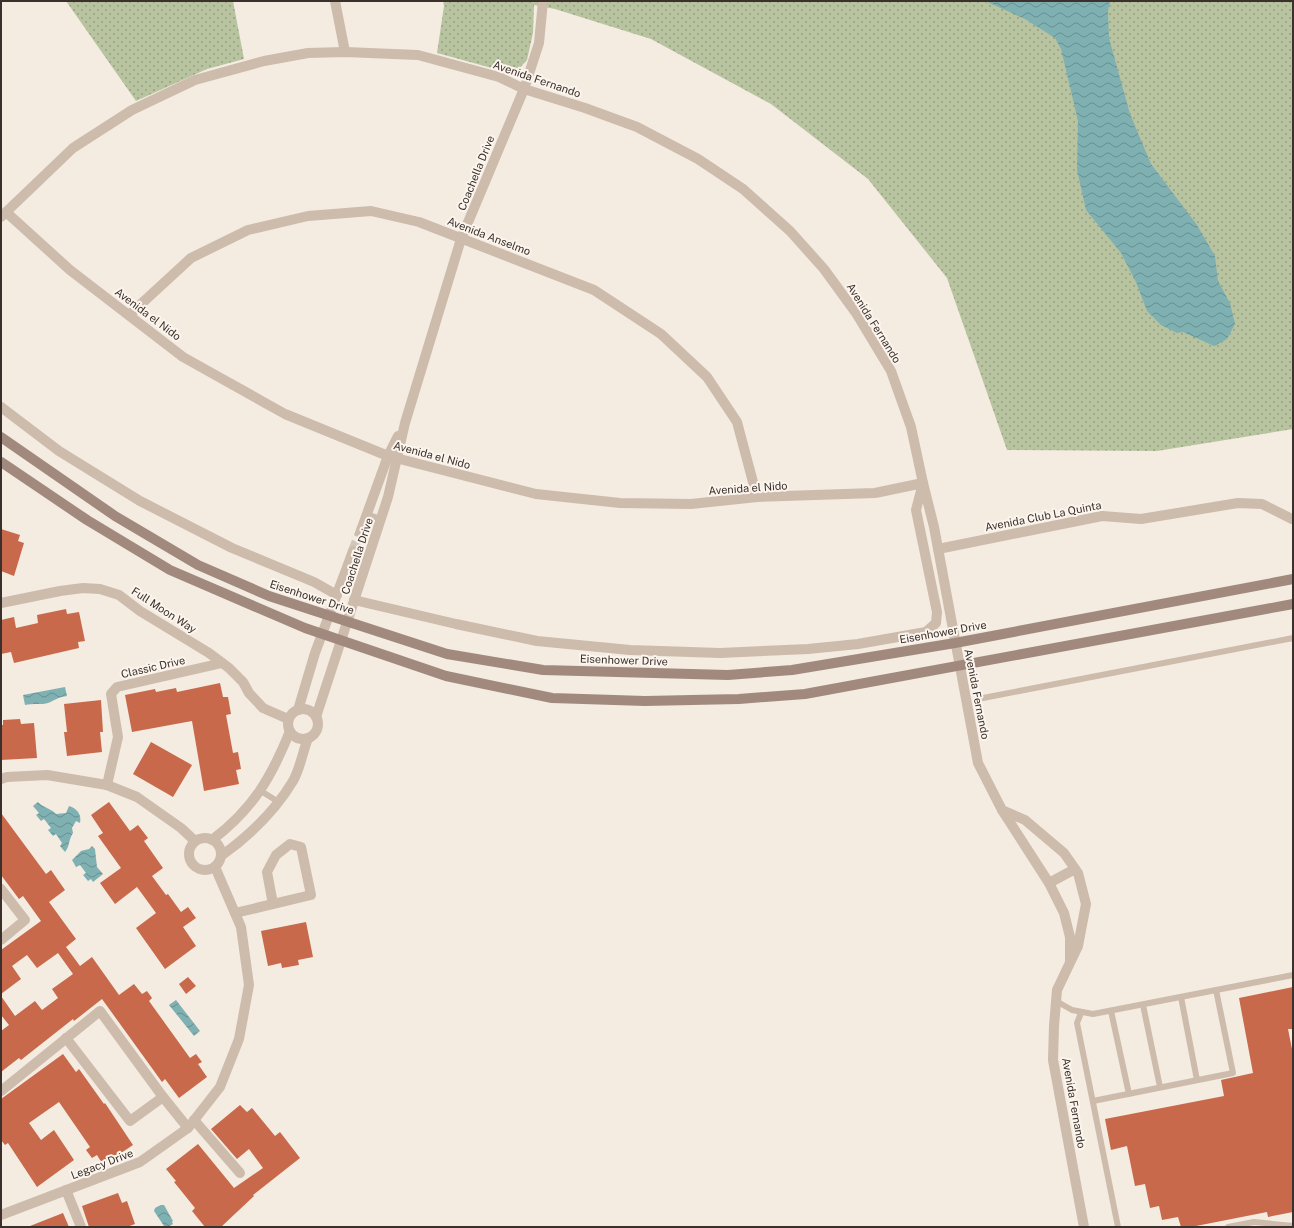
<svg xmlns="http://www.w3.org/2000/svg" width="1294" height="1228" viewBox="0 0 1294 1228" font-family="'Public Sans',sans-serif">
<defs>
<pattern id="grass-dots" width="8" height="8" patternUnits="userSpaceOnUse"><rect width="8" height="8" fill="#b8c4a0"/><path d="M2 2h.1M6 6h.1" fill="none" stroke="#97a083" stroke-width="1.8" stroke-linecap="round"/></pattern>
<pattern id="water-waves" width="16" height="10" patternUnits="userSpaceOnUse"><rect width="16" height="10" fill="#7fb0b2"/><path d="M0 5q4-4 8 0t8 0" fill="none" stroke="#699091"/></pattern>
</defs>
<rect width="100%" height="100%" fill="#f4ebe1"/>
<!-- grass -->
<g fill="url(#grass-dots)">
<polygon points="66,1 233,1 244,59 207,69 136,101"/>
<polygon points="443,1 1293,1 1293,429 1157,451 1007,450 947,278 868,179 771,104 651,39 555,9 534,5 533,33 527,60 516,72 499,70 437,53 444,6"/>
</g>
<!-- water -->
<g fill="url(#water-waves)">
<polygon points="985,1 1110,1 1108,11 1109,38 1130,114 1151,164 1197,225 1215,256 1218,281 1230,303 1235,324 1227,339 1214,346 1183,332 1177,333 1161,325 1147,311 1136,282 1121,253 1086,210 1077,170 1078,121 1061,49 1055,38 1025,19"/>
<path d="M65 687 67 696C59 697 55 700 48 703 43 705 32 703 25 705L23 695Z"/>
<path d="M38 802C43 808 51 808 56 814L66 813 69 806C77 808 82 815 80 823L76 821 72 828 73 833C68 841 70 846 65 852L60 846 62 843 56 834 53 836 48 830 51 828 44 819 41 821 36 815 39 813 33 806Z"/>
<polygon points="92,846 95,849 97,867 103,874 93,882 91,879 88,881 83,875 86,873 80,865 76,867 72,860 81,851 89,849"/>
<polygon points="176,1000 200,1031 194,1036 169,1005"/>
<polygon points="161,1205 164,1205 173,1221 172,1222 173,1224 168,1227 164,1226 154,1211 155,1208"/>
</g>
<!-- building -->
<g fill="#c8694b">
<polygon points="1,529 20,535 18,541 24,543 14,576 1,571"/>
<polygon points="66,609 67,614 79,612 85,641 78,642 79,648 14,663 11,652 1,654 1,620 14,617 16,628 38,623 37,615"/>
<polygon points="220,683 223,697 228,697 231,714 226,715 233,753 238,752 241,769 236,770 239,784 204,791 192,721 132,732 125,695 155,689 156,692 176,688 177,692"/>
<polygon points="101,700 103,732 100,732 102,752 67,756 64,732 67,732 64,704"/>
<polygon points="20,719 21,724 34,723 37,758 1,760 1,725 3,725 3,720"/>
<polygon points="151,742 192,765 173,797 133,774"/>
<polygon points="109,802 130,831 138,825 148,838 144,841 163,868 152,876 166,895 168,894 181,912 188,907 196,918 183,927 196,946 165,969 136,928 156,913 137,887 115,904 100,883 121,868 98,836 103,833 91,815"/>
<polygon points="1,813 46,874 51,870 65,890 49,902 76,939 66,947 80,966 92,957 119,995 134,984 142,994 147,991 152,998 149,1001 190,1058 196,1054 202,1062 198,1064 207,1077 179,1098 165,1079 162,1082 102,999 74,1021 73,1019 21,1060 19,1058 1,1072 1,1031 9,1025 1,1015 1,996 15,1016 35,1001 42,1010 58,998 52,989 73,974 58,953 37,968 27,955 12,966 21,979 1,994 1,950 41,921 23,896 19,899 1,875"/>
<polygon points="306,922 313,957 298,960 299,965 282,968 281,963 268,966 261,931"/>
<polygon points="188,977 196,986 186,994 179,984"/>
<polygon points="1293,987 1293,1029 1288,1029 1293,1054 1293,1212 1268,1217 1267,1212 1191,1227 1181,1227 1178,1217 1162,1220 1159,1206 1150,1208 1145,1184 1135,1186 1127,1146 1111,1150 1105,1119 1224,1096 1221,1080 1253,1073 1239,998"/>
<polygon points="63,1054 76,1072 79,1069 104,1104 105,1103 133,1145 103,1165 97,1155 92,1158 86,1150 90,1147 59,1102 29,1123 41,1140 54,1130 74,1160 37,1187 8,1143 5,1145 1,1140 1,1099"/>
<polygon points="240,1105 247,1112 252,1108 275,1136 280,1132 300,1158 253,1195 254,1196 221,1227 205,1227 192,1211 195,1208 174,1182 176,1181 166,1169 198,1144 234,1188 263,1168 249,1149 237,1159 211,1129"/>
<polygon points="118,1193 122,1203 127,1201 135,1224 127,1227 89,1227 82,1206"/>
<polygon points="63,1213 69,1227 30,1227 30,1226"/>
</g>
<g fill="none" stroke-linecap="round" stroke-linejoin="round">
<!-- minor-tunnel -->
<polyline stroke="#cfc6bd" stroke-width="10" stroke-dasharray="10 5" stroke-linecap="butt" points="353,551 360,533"/>
<!-- service -->
<g stroke="#cdbbac" stroke-width="6">
<polyline points="366,514 381,519"/>
<polyline points="983,698 1293,638"/>
<polyline points="261,791 277,801"/>
<polyline points="1181,997 1197,1080"/>
<polyline points="1056,1001 1072,1010 1093,1014 1293,975"/>
<polyline points="1143,1005 1160,1087"/>
<polyline points="1111,1011 1129,1094"/>
<polyline points="1081,1013 1077,1023 1118,1227"/>
<polyline points="1093,1101 1233,1073 1216,990"/>
<polyline points="1228,1227 1254,1222 1293,1226"/>
</g>
<!-- minor -->
<g stroke="#cdbbac" stroke-width="10">
<polyline points="335,1 345,52"/>
<polyline points="6,212 70,270 183,357 285,414 388,456 536,494 620,503 691,504 757,497 875,493 923,483 934,527 978,763 1002,810 1049,883 1064,913 1070,937 1070,961"/>
<polyline points="1,217 73,148 132,110 195,80 264,61 308,53 345,52 418,55 499,77 524,89 585,108 637,127 698,159 743,189 790,231 824,269 856,313 891,371 911,427 923,483 916,510 937,612 936,623 926,632 858,644 808,649 720,653 630,650 537,641 456,624 354,600"/>
<polyline points="129,315 191,258 248,230 308,216 371,211 419,222 594,290 661,334 707,377 737,422 757,497"/>
<polyline points="1,407 59,451 140,501 232,548 314,582 337,595"/>
<polyline points="360,533 388,456 398,436"/>
<polyline points="938,549 1102,516 1141,519 1238,503 1262,504 1292,519"/>
<polyline points="1,603 60,591 83,588 100,589 119,595 140,611 209,653 229,668 243,682 249,693 263,708 288,719"/>
<circle cx="303" cy="724" r="15"/>
<polyline points="298,710 315,653 353,551"/>
<polyline points="316,717 388,497 405,423 461,239 524,89 539,43 543,1"/>
<polyline points="1,779 7,777 47,775 107,785 137,797 181,828 195,841"/>
<polyline points="107,785 118,737 111,694 117,687 222,663"/>
<polyline points="1002,810 1025,820 1064,853 1078,873 1086,904 1078,946 1057,990 1054,1026 1053,1060 1084,1227"/>
<circle cx="205" cy="854" r="16"/>
<path d="M212 840C253 809 271 778 290 731"/>
<path d="M221 856C249 836 275 811 293 781 300 769 303 751 308 738"/>
<polyline points="1049,883 1075,869"/>
<polyline points="1,889 25,920 1,940"/>
<polyline points="235,913 311,895 301,847 290,844 276,855 267,872 273,904"/>
<polyline points="66,1038 130,1121 163,1097"/>
<polyline points="1,1091 100,1011 163,1097 188,1128"/>
<polyline points="194,1120 240,1173"/>
<polyline points="66,1190 81,1227"/>
<polyline points="1,1215 140,1162 188,1128 220,1087 239,1039 249,985 241,927 215,867"/>
</g>
<!-- secondary -->
<g stroke="#a18a7d" stroke-width="10">
<polyline points="1,437 115,516 198,565 269,596 447,654 543,670 728,675 792,670 955,643 1293,579"/>
<polyline points="1,462 87,520 170,570 305,628 446,676 552,698 645,701 739,699 805,694 1293,604"/>
</g>
</g>
<g text-anchor="middle" dominant-baseline="central" stroke-width="4" stroke-linejoin="round" paint-order="stroke">
<!-- street labels -->
<g font-size="11" fill="#3b302b" stroke="#fbf5ee">
<text transform="translate(537 79) rotate(19)">Avenida Fernando</text>
<text transform="translate(476 173) rotate(-68)">Coachella Drive</text>
<text transform="translate(489 236) rotate(21)">Avenida Anselmo</text>
<text transform="translate(148 314) rotate(37)">Avenida el Nido</text>
<text transform="translate(874 323) rotate(58)">Avenida Fernando</text>
<text transform="translate(432 455) rotate(15)">Avenida el Nido</text>
<text transform="translate(748 488) rotate(-4)">Avenida el Nido</text>
<text transform="translate(1043 516) rotate(-11)">Avenida Club La Quinta</text>
<text transform="translate(357 556) rotate(-72)">Coachella Drive</text>
<text transform="translate(312 597) rotate(18)">Eisenhower Drive</text>
<text transform="translate(164 610) rotate(33)">Full Moon Way</text>
<text transform="translate(943 632) rotate(-10)">Eisenhower Drive</text>
<text transform="translate(624 660) rotate(2)">Eisenhower Drive</text>
<text transform="translate(153 667) rotate(-13)">Classic Drive</text>
<text transform="translate(977 694) rotate(79)">Avenida Fernando</text>
<text transform="translate(1074 1103) rotate(80)">Avenida Fernando</text>
<text transform="translate(102 1164) rotate(-21)">Legacy Drive</text>
</g>
</g>
<!-- border -->
<rect width="1294" height="1228" fill="none" stroke="#3b302b" stroke-width="4"/>
</svg>
